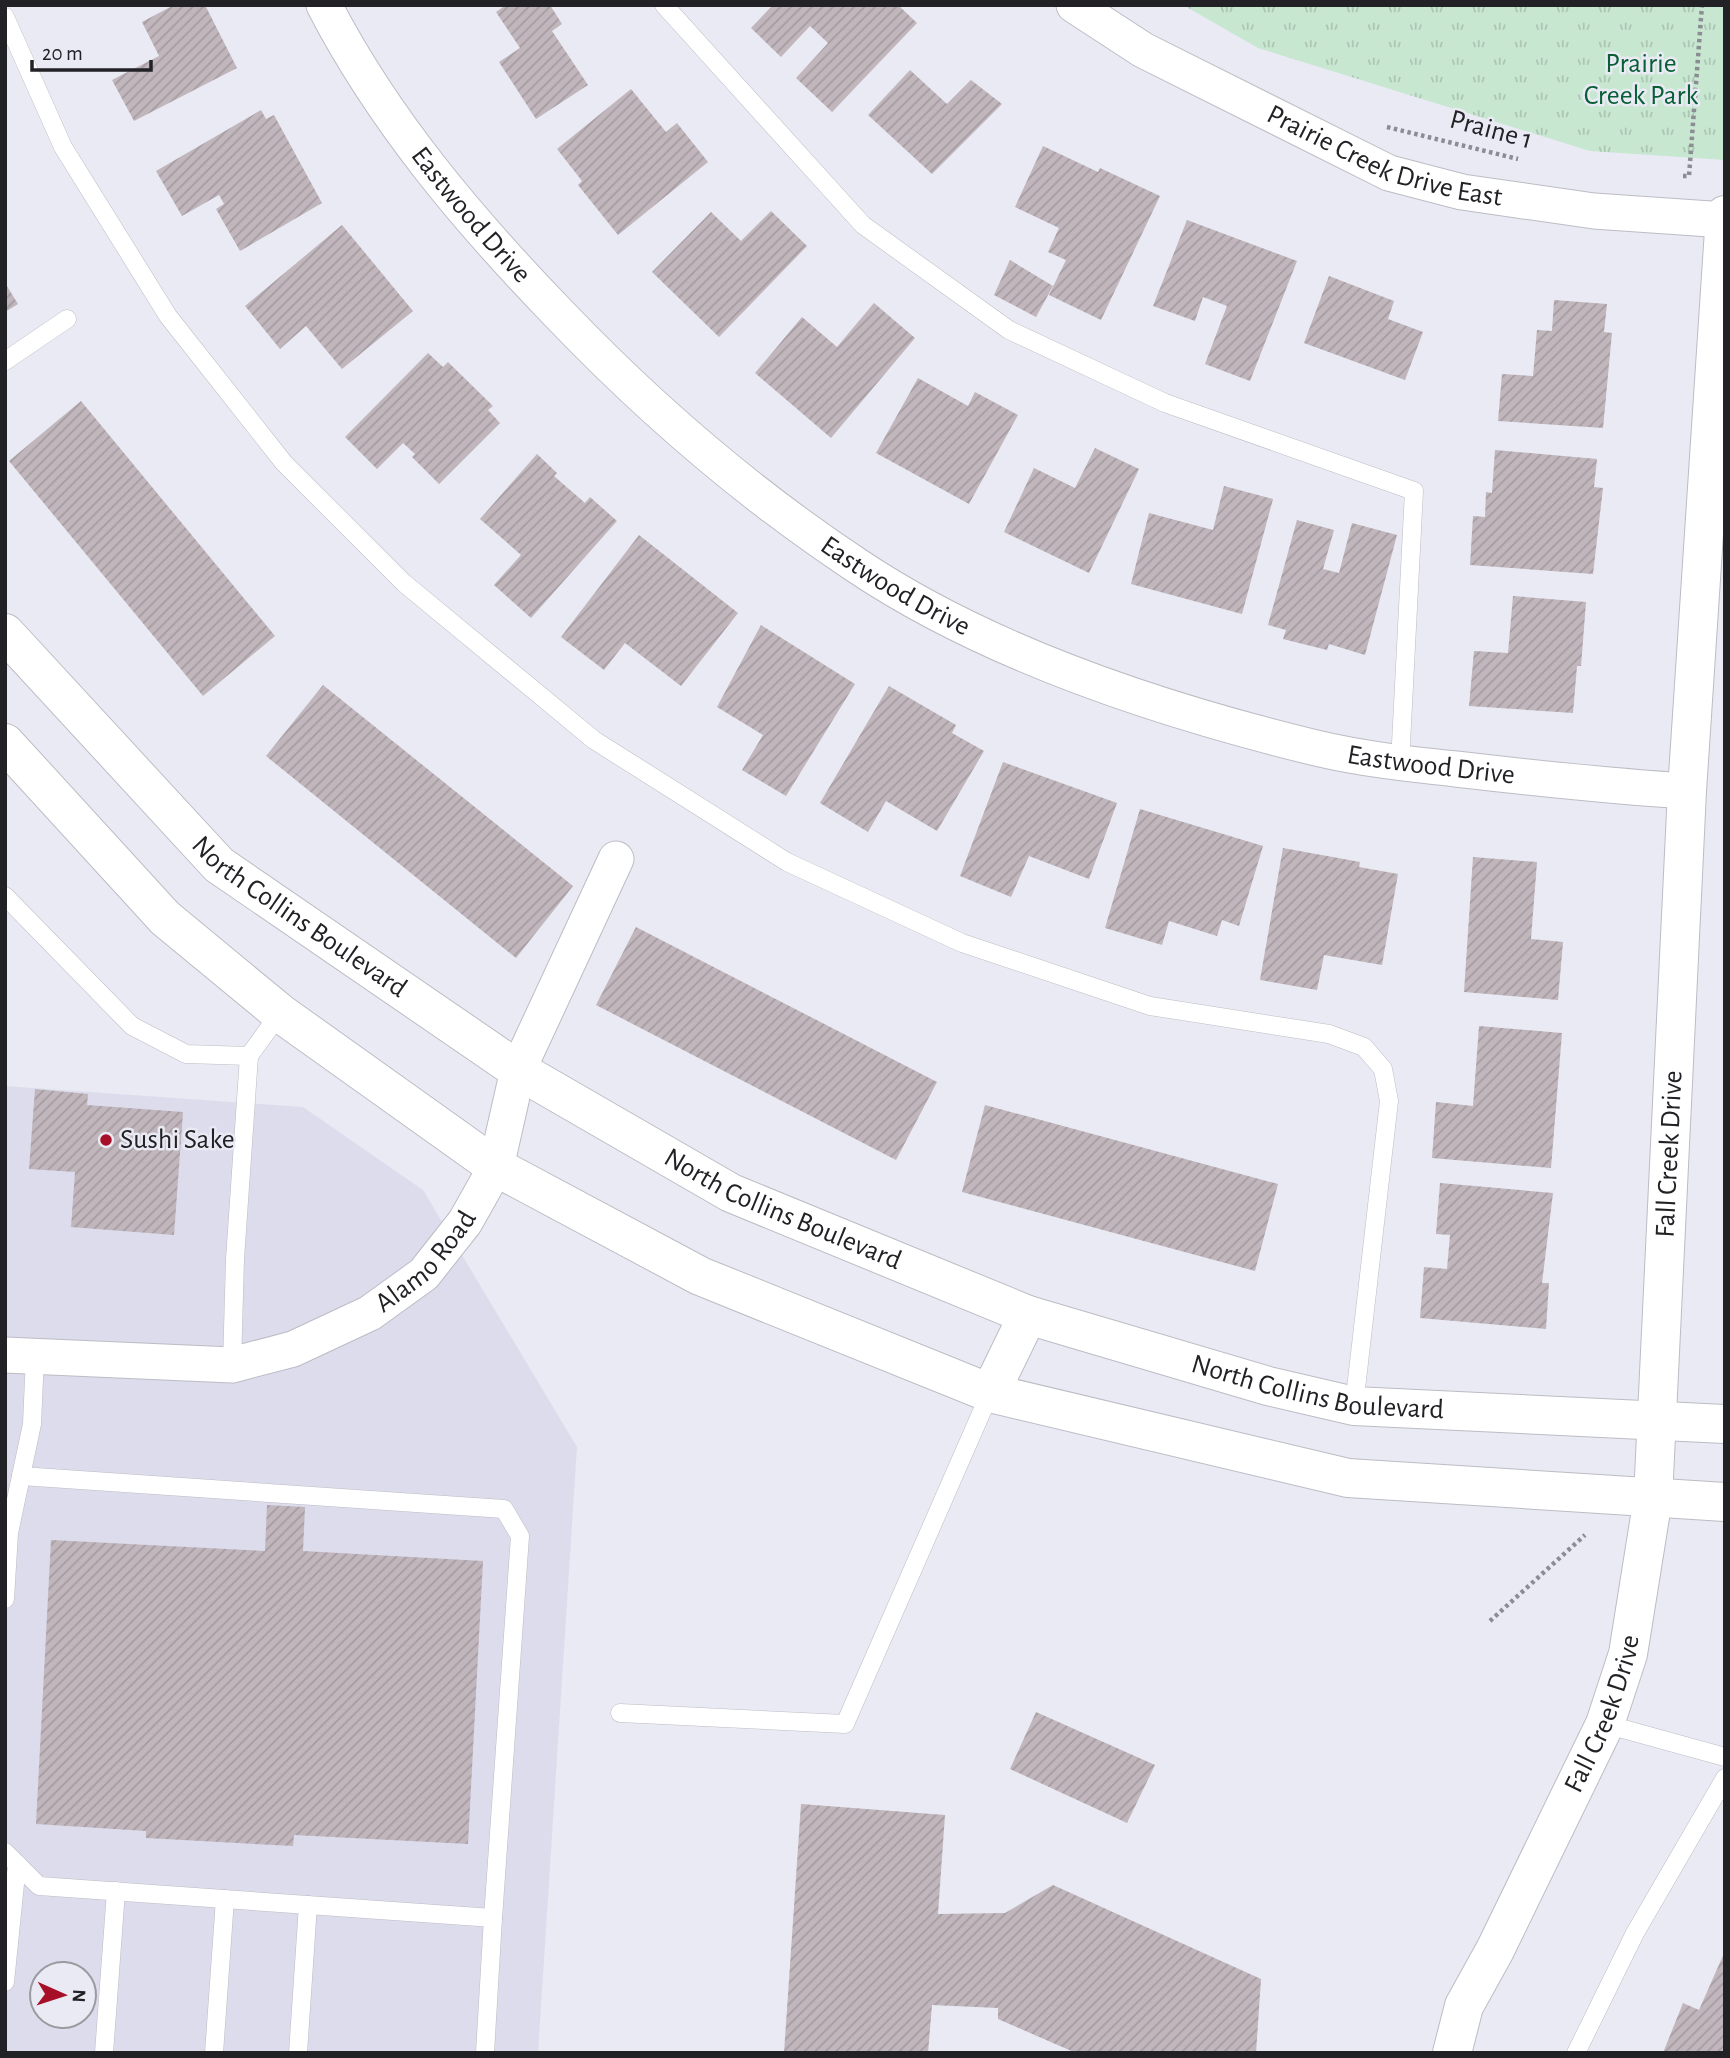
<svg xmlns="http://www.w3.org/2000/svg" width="1730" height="2058" viewBox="0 0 1730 2058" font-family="'Alegreya Sans',sans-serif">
<defs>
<pattern id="park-tufts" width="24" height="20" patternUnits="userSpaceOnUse" patternTransform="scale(1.75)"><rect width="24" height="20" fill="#c7e7d1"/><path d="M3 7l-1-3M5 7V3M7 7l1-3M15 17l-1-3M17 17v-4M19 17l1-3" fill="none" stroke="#abc6b3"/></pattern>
<pattern id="building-hatch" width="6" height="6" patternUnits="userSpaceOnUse" patternTransform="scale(1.75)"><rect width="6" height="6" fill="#c0b6bc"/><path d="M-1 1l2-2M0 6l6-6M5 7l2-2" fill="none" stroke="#a59ca1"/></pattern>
</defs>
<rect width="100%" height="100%" fill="#eaeaf4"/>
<!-- built -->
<path fill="#dcdced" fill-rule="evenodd" d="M5 1086 303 1107 423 1190 577 1447 538 2053H5ZM42 1974H84V2016H42Z"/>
<!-- park -->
<polygon fill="url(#park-tufts)" points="1183,5 1725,5 1725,160 1590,151 1258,48"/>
<!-- building -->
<g fill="url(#building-hatch)">
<polygon points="174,5 205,5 237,68 134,121 112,80 159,56 142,22"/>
<polygon points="506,5 550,5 562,24 552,31 588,85 536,119 499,62 520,48 496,12"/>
<polygon points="773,5 898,5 917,23 832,112 796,78 828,43 810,26 781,57 751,28"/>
<polygon points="910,70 947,104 971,80 1002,104 932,174 868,115"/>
<polygon points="631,89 666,132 677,123 708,162 618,235 578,185 582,181 557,149"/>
<polygon points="261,110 266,119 274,115 322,203 240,251 216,209 224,204 219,195 182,216 156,171"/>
<polygon points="1043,146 1098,172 1100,168 1160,196 1101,320 1049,295 1066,260 1048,252 1059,228 1015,207"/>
<polygon points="771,211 807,246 719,337 652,272 711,212 741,241"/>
<polygon points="1187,220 1297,261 1250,381 1205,364 1227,306 1203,297 1195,321 1153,306"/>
<polygon points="342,225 413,311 342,369 306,326 280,349 245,306"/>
<polygon points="1010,260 1053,286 1036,317 994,295"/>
<polygon points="1329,276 1394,301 1388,319 1423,332 1405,380 1304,343"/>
<polygon points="5,283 18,304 5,312"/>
<polygon points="1554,300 1607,304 1604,332 1612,333 1603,428 1498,421 1502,374 1533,376 1537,330 1552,331"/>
<polygon points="874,303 915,338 831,438 755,373 802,317 837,347"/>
<polygon points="428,353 443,367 448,362 493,406 488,410 500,423 439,484 412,457 415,454 403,443 377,469 345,437"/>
<polygon points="918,378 968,406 975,392 1018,415 969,504 876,453"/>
<polygon points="81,401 275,636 203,696 9,461"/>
<polygon points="1095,448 1139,469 1089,573 1004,532 1034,468 1075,488"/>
<polygon points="1495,450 1597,459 1594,487 1603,488 1593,574 1470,565 1473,516 1485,517 1486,492 1492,493"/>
<polygon points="537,454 557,473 554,476 585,503 590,497 617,521 531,618 494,585 521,555 480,519"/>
<polygon points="1224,486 1273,499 1242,614 1131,584 1149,513 1213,530"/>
<polygon points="1297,520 1334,530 1323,569 1339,573 1352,523 1397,535 1365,655 1329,644 1327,650 1283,639 1286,630 1268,625"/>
<polygon points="639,535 738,613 681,686 625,643 604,670 561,637"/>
<polygon points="1513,596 1586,602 1581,666 1577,666 1573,713 1469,706 1474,651 1508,653"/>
<polygon points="761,625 855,684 786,796 742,770 763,735 717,707"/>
<polygon points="323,685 573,886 516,958 266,756"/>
<polygon points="889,686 956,725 952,733 984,751 937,831 886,801 868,832 820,803"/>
<polygon points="1003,762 1117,803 1089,879 1029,856 1011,897 960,876"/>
<polygon points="1140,809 1263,846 1239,926 1222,920 1217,936 1169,921 1162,945 1105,928"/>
<polygon points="1283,848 1360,862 1359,867 1398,874 1382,965 1324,955 1317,990 1260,980"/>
<polygon points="1473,857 1537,862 1531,939 1563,942 1558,1000 1464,992"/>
<polygon points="636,927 937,1082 896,1160 596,1005"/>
<polygon points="1479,1026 1562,1033 1551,1168 1432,1158 1436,1102 1473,1106"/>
<polygon points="35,1089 88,1094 87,1105 183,1112 174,1235 71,1227 75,1172 29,1169"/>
<polygon points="985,1105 1278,1184 1255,1271 962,1192"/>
<polygon points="1440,1183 1553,1193 1542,1283 1549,1283 1546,1329 1420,1318 1424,1267 1447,1269 1450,1235 1436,1234"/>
<polygon points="267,1505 305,1507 303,1551 483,1561 468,1844 294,1835 293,1846 146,1838 146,1831 36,1824 51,1540 265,1551"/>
<polygon points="1036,1712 1155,1765 1127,1823 1010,1769"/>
<polygon points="801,1804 945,1815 938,1914 1005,1913 1053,1885 1261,1979 1256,2053 1076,2053 998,2019 998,2008 932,2005 928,2053 784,2053"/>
<polygon points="1725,1951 1725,2053 1663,2053 1683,2003 1699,2010"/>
</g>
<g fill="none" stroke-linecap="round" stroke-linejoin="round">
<!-- service casing -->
<g stroke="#bcbcc5" stroke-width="19">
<g id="service">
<polyline points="664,5 863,225 1009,330 1165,403 1414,491 1400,763"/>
<polyline points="5,17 63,147 168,316 284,463 404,583 594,740 787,862 962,943 1150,1006 1329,1034 1364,1047 1383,1069 1389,1101 1354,1406"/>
<polyline points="5,361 67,319"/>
<polyline points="5,896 132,1026 186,1054 249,1056 280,1013"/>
<polyline points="232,1365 235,1259 249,1056"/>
<polyline points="21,1476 504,1509 520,1536 493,1918"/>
<polyline points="5,1599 9,1533 32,1424 35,1357"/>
<polyline points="620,1713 845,1724 990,1393"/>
<polyline points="1605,1724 1725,1757"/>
<polyline points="5,1852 39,1886 493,1918 485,2053"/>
<polyline points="5,1982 17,1864"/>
<polyline points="104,2053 116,1891"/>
<polyline points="214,2053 225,1899"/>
<polyline points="298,2053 308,1905"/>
<polyline points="1576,2053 1635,1933 1725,1778"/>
</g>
</g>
<!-- minor casing -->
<g stroke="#bcbcc5" stroke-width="37">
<g id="minor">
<path id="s1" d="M324 5C384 121 469 221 559 314 648 407 749 494 856 565 987 653 1164 711 1316 748 1362 759 1409 764 1456 769 1533 778 1609 786 1687 791"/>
<path id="s2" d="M1074 5 1143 50 1389 173 1462 192 1594 211 1725 220"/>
<path id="s3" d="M5 1355 232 1365 293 1349 370 1313 424 1274 465 1222 496 1167 518 1070 616 859"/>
</g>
</g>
<!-- tertiary casing -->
<g stroke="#bcbcc5" stroke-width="40">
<g id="tertiary">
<path id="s4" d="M1452 2053 1464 2006 1495 1950 1605 1724 1628 1654 1653 1498 1687 791 1725 215"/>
</g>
</g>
<!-- secondary casing -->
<g stroke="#bcbcc5" stroke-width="40">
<g id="secondary">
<path id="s5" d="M5 633 219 865 518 1070 731 1193 1028 1315 1268 1386 1354 1406 1725 1424"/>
<polyline points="5,743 165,918 280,1013 496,1167 700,1276 990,1393 1348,1478 1725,1502"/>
<polyline points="990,1393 1028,1315"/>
</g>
</g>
<!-- path -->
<g stroke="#8c8c93" stroke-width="4.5" stroke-dasharray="3.5 3.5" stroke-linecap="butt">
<polyline points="1387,127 1518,159"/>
<polyline points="1683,176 1689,176 1702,5"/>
<polyline points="1490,1621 1585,1535"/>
</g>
<!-- service -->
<use href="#service" stroke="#fff" stroke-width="18"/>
<!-- minor -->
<use href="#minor" stroke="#fff" stroke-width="35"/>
<!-- tertiary -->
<use href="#tertiary" stroke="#fff" stroke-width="38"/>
<!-- secondary -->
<use href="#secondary" stroke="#fff" stroke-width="38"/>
</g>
<!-- markers -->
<circle fill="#a70f28" stroke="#eaeaf4" stroke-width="2.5" cx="106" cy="1140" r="7"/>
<g text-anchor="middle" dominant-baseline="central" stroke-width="5" stroke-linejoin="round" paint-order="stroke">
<!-- park labels -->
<g font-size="28" fill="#085e35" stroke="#eaeaf4">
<text x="1641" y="64">Prairie<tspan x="1641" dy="32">Creek Park</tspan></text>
</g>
<!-- street labels -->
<g font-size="28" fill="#222125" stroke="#eaeaf4">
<text transform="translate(1491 130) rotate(15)">Praine 1</text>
<text stroke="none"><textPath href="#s2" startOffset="348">Prairie Creek Drive East</textPath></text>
<text stroke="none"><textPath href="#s1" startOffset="257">Eastwood Drive</textPath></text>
<text stroke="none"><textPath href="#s1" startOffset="824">Eastwood Drive</textPath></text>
<text stroke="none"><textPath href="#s1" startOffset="1393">Eastwood Drive</textPath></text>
<text stroke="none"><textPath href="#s5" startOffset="411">North Collins Boulevard</textPath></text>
<text stroke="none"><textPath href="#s4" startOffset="940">Fall Creek Drive</textPath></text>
<text stroke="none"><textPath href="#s5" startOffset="978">North Collins Boulevard</textPath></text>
<text stroke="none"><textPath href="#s3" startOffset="452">Alamo Road</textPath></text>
<text stroke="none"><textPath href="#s5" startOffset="1545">North Collins Boulevard</textPath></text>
<text stroke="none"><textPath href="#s4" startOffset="373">Fall Creek Drive</textPath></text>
</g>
<!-- poi labels -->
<g font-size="28" fill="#222125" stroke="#eaeaf4" text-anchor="start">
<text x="120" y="1140">Sushi Sake</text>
</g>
</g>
<!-- border -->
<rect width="1730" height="2058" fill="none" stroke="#222125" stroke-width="14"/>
<!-- north arrow -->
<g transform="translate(63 1995) rotate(93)"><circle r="33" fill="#eaeaf4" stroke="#9a9aa1" stroke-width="2"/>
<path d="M0-5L12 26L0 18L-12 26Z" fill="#a70f28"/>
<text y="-10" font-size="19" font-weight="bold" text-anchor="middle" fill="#222125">N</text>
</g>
<!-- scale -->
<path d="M32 60v10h119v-10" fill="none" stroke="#222125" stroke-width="3.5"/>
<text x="42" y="60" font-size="21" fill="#222125" stroke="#eaeaf4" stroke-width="5" paint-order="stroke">20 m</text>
</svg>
